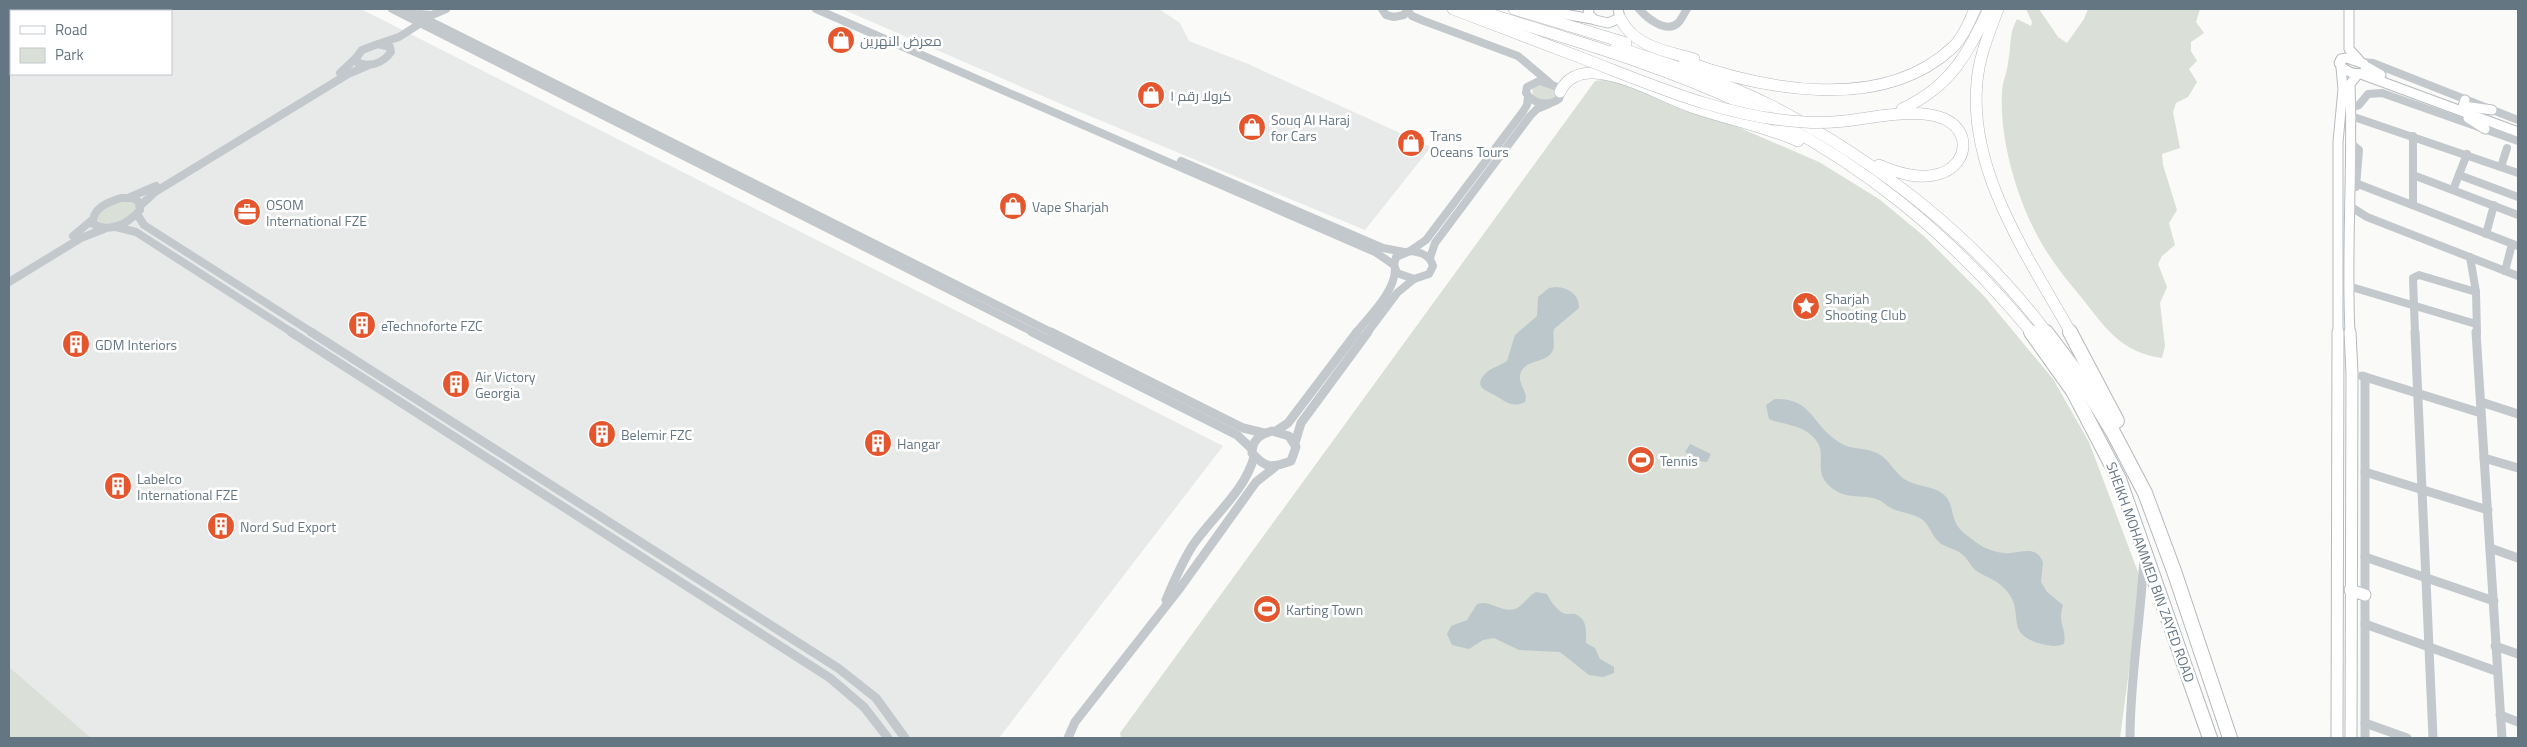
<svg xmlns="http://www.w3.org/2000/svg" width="2527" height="747" viewBox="0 0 2527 747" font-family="'Titillium Web',Cairo,sans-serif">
<rect width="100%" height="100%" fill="#fafaf8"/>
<!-- built -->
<g fill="#e8e9e9" fill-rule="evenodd">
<path d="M9 9H361L1223 446 999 738H9ZM11 11H171V74H11Z"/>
<polygon points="842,9 1159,9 1180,23 1189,41 1248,64 1431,147 1365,230 1068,107"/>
</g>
<!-- green -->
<g fill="#dadfd7">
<path d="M2026 9H2039L2058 37 2067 43 2084 19 2088 9H2200L2196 22 2204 33 2191 42V51L2197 61 2189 69 2197 82 2188 97 2176 103 2173 112 2180 148 2162 154 2163 165 2177 210 2169 223 2175 245 2162 256 2158 264 2167 287 2160 303 2165 346 2162 358C2120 352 2105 327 2081 297 2071 285 2061 273 2053 261 2022 218 1999 145 2002 93 2002 83 2007 73 2008 63 2012 44 2008 37 2017 19L2031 26 2032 22Z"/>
<polygon points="1609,79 1719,119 1819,162 1879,199 1925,237 1984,296 2053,379 2089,442 2141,580 2120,738 1121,738 1120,733 1595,81"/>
<polygon points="1537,85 1555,86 1558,98 1543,102 1533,96 1532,88"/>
<path d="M131 200 138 205 133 216 114 225 98 222 97 219C103 205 117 202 131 200Z"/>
<polygon points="9,667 10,668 91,738 9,738"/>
</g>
<!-- water -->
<g fill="#bbc7cb">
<path d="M1556 287C1569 288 1579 294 1579 308L1554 329C1552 336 1556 345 1552 352 1546 363 1527 359 1521 372 1516 383 1529 391 1525 402 1513 408 1506 402 1496 396 1488 391 1473 388 1484 375 1490 368 1500 366 1507 361L1515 335 1537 316 1538 297 1549 288Z"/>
<path d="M1775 399C1809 398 1811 420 1832 437 1851 453 1859 445 1877 453 1889 459 1894 472 1904 479 1916 487 1932 485 1943 494 1952 501 1951 511 1955 521 1958 529 1966 535 1973 540 1981 547 1993 552 2004 553 2019 555 2035 543 2043 562L2041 582 2047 592 2063 605C2057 624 2067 628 2064 644 2057 647 2049 646 2042 644 2000 633 2029 611 2003 587 1995 579 1983 576 1974 569 1969 563 1966 556 1959 552 1953 548 1944 547 1939 542 1932 536 1930 526 1923 520 1914 513 1901 513 1891 508 1887 506 1883 502 1879 500 1866 494 1850 499 1838 492 1805 473 1834 454 1811 435 1799 424 1783 425 1769 419L1766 405Z"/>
<polygon points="1690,444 1711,454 1707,462 1700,461 1685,452"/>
<path d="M1536 592 1547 594C1551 602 1556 609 1563 613 1567 615 1571 613 1575 614 1588 619 1586 632 1586 643L1595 648 1600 659 1614 667V673L1603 677 1589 675 1560 652 1519 650 1494 638 1483 640 1469 649 1452 645 1447 634 1451 626 1467 620 1477 604C1490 599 1501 613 1515 609 1523 606 1528 596 1536 592Z"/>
</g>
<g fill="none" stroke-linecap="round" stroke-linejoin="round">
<!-- major-far1 casing -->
<g stroke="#b5babe" stroke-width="11">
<g id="major-far1">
<polyline points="1536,9 1592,19"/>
<polyline points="1589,9 1588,14 1595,20 1608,23 1620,18 1618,9"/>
<polyline points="2349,9 2349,49 2359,60"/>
<path d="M2347 58 2364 64 2367 72C2356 76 2346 73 2339 63L2341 59Z"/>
<polyline points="2367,67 2381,75"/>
<polyline points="2361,74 2518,132"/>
<polyline points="2465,100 2463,106 2492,110"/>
<polyline points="2468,118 2485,129"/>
<polyline points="2338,333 2338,142 2343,89 2341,67"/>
<path d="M2350 333C2346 250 2353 167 2350 84L2358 74"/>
</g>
</g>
<!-- major casing -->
<g stroke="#b5babe" stroke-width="13">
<g id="major">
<polyline points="2350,332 2352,373 2351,738"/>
<polyline points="2350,590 2365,595"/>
<polyline points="2337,738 2338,332"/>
</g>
</g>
<!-- highway-far1 casing -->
<g stroke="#b4b9bd" stroke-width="12">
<g id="highway-far1">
<polyline points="1453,9 1587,60"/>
<path d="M1474 9C1564 38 1656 63 1741 103 1859 159 1949 233 2032 333"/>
<polyline points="1514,9 1626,43"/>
<path d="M1998 9C1989 33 1979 57 1977 82 1968 172 2029 258 2071 333"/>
<path d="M1620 18C1634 47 1666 51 1694 59"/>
<path d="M1616 47C1668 64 1722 81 1772 106 1877 161 1975 237 2047 333"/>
<path d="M1684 61C1764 90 1882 113 1952 48 1963 38 1969 22 1975 9"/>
<path d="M1560 92C1566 78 1580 72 1594 73 1628 75 1661 96 1692 107 1727 119 1764 126 1798 141"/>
<path d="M1902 109C1951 86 1966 56 1989 9"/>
<path d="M1879 165C1898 173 1919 180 1939 174 1969 165 1972 129 1942 118 1922 111 1900 114 1880 116"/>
</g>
</g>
<!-- highway casing -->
<g stroke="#b4b9bd" stroke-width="16">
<g id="highway">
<polyline points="2031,332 2073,391 2119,479 2210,738"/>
<polyline points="2046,332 2077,373 2113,432 2145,493 2174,571 2230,738"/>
<polyline points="2070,332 2117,421"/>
</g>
</g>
<!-- minor-far1 -->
<g stroke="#c3c8cc" stroke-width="8">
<polyline points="392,9 1035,333"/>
<polyline points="406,9 1053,333"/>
<polyline points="816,9 1375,252 1394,265"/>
<polyline points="1382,9 1386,15 1394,17 1404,15 1407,9"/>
<path d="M1639 9C1647 18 1666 34 1678 23 1682 19 1684 13 1687 9"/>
<polyline points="1407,10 1412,16 1424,21 1518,56 1550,83"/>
<polyline points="420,14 432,15 446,9"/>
<polyline points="381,43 399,37 421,23"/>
<path d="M378 44 390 47 391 52C383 63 371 67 358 63L356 58 362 50Z"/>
<polyline points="2361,62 2373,63 2518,120"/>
<polyline points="340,73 356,58"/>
<path d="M1539 81 1555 86 1561 93 1559 99C1547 107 1534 104 1526 93L1527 87Z"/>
<polyline points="2351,108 2359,105 2368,94 2382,93 2518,141"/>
<polyline points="2351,116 2518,173"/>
<polyline points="2413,136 2413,205"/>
<polyline points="2352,144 2359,150 2356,187"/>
<polyline points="1181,161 1383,248 1404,252"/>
<polyline points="2501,167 2507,148"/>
<polyline points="2413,175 2518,215"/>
<polyline points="2459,175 2518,197"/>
<polyline points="2358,184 2518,246"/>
<polyline points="2453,190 2467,154"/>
<path d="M121 198H133L139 202 140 210C128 224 110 233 93 224 92 208 108 202 121 198Z"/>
<polyline points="128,198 156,186"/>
<polyline points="2348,205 2367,217 2518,276"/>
<polyline points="140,206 155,192 348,74 369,65"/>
<polyline points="137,214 144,225 313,333"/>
<polyline points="116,227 136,232 293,333"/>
<polyline points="2486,234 2494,205"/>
<polyline points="73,236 92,220"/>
<polyline points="1410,251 1426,240 1522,113 1527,105 1528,97"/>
<path d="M1410 251C1421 252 1430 255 1433 266L1429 274 1414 279 1397 273 1394 265 1396 257Z"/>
<polyline points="2470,257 2476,292 2477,333"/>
<polyline points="1430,258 1435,243 1530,116 1537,109 1549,104"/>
<polyline points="2505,271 2512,244"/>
<polyline points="9,282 81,238 104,229"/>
<polyline points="2348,286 2476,324"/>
<path d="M1356 333C1370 315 1395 292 1395 269"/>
<polyline points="1367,333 1397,293 1414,279"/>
<polyline points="2415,333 2413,278 2419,275 2476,292"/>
</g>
<!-- minor -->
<g stroke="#c3c8cc" stroke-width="9">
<polyline points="291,332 830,678 864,707 888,738"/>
<polyline points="311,332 838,668 876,698 905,738"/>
<polyline points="1032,332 1237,435 1252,449"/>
<polyline points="1051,332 1243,428 1264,433"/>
<polyline points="2415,332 2433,738"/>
<polyline points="2476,332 2502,738"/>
<polyline points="2362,376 2481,413"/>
<polyline points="2365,377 2365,738"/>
<polyline points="2481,402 2518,414"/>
<path d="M1272 431 1289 436 1296 447 1291 461C1272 468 1266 469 1252 453 1252 440 1260 434 1272 431Z"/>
<polyline points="1276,431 1288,423 1357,332"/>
<polyline points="1295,443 1301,423 1368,332"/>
<polyline points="2484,458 2518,468"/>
<polyline points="2365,472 2488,510"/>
<polyline points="2490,548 2518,558"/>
<polyline points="2365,557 2494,601"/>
<path d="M1166 600C1174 581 1182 562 1193 545 1213 516 1245 491 1254 457"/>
<polyline points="2365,624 2496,671"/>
<polyline points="2495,646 2518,654"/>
<polyline points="2500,715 2518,722"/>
<polyline points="2365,723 2407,738"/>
<polyline points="1068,738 1075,722 1180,588 1256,482 1275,467"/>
<path d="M2130 738C2130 677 2141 618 2144 557"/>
</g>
<!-- major-far1 -->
<use href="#major-far1" stroke="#fff" stroke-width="9"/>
<!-- major -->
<use href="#major" stroke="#fff" stroke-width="11"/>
<!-- highway-far1 -->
<use href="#highway-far1" stroke="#fff" stroke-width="11"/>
<!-- highway -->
<use href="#highway" stroke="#fff" stroke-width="14"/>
<!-- highway-bridge casing -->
<g stroke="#b4b9bd" stroke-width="12" stroke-linecap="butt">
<path id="highway-bridge" d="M1587 60C1657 87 1728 118 1804 122 1830 124 1855 120 1880 116"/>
</g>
<!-- highway-bridge -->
<use href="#highway-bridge" stroke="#fff" stroke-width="11"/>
</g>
<!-- icons -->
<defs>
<g id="shop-disc" transform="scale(1.4375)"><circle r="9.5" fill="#e4572e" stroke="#fff"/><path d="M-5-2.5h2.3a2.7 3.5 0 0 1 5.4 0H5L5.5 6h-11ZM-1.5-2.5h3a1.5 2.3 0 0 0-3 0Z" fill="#fff"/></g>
<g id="office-disc" transform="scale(1.4375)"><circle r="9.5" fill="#e4572e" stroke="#fff"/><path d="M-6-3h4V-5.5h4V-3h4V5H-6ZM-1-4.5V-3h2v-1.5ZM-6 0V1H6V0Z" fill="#fff"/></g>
<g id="sight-disc" transform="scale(1.4375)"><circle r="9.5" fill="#e4572e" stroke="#fff"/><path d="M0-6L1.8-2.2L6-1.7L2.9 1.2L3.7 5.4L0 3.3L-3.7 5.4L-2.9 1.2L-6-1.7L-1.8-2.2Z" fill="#fff"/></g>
<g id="building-disc" transform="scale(1.4375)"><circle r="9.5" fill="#e4572e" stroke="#fff"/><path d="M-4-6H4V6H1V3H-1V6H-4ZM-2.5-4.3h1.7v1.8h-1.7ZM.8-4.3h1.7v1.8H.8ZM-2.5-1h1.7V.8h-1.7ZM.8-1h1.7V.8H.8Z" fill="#fff"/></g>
<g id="stadium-disc" transform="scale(1.4375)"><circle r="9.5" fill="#e4572e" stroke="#fff"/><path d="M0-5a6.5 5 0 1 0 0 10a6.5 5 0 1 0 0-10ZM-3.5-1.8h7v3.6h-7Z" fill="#fff"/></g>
</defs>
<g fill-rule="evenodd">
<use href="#shop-disc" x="841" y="40"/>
<use href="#shop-disc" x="1151" y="95"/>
<use href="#shop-disc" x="1252" y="127"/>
<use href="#shop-disc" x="1411" y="143"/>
<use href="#shop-disc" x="1013" y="206"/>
<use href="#office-disc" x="247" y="212"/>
<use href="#sight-disc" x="1806" y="306"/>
<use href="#building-disc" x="362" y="325"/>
<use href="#building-disc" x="76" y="344"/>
<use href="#building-disc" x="456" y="384"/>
<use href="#building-disc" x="602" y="434"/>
<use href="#building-disc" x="878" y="443"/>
<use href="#stadium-disc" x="1641" y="460"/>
<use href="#building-disc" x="118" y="486"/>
<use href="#building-disc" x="221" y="526"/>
<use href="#stadium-disc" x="1267" y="609"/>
</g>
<g text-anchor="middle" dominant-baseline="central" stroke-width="5" stroke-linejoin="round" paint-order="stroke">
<!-- poi labels -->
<g font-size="14" fill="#657683" stroke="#fff" text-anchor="start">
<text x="860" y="40">معرض النهرين</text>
<text x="1170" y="95">كرولا رقم ١</text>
<text x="1271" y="119">Souq Al Haraj<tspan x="1271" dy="16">for Cars</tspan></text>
<text x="1430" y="135">Trans<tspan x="1430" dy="16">Oceans Tours</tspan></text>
<text x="266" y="204">OSOM<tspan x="266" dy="16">International FZE</tspan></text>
<text x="1032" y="206">Vape Sharjah</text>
<text x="1825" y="298">Sharjah<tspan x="1825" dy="16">Shooting Club</tspan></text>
<text x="381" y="325">eTechnoforte FZC</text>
<text x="95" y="344">GDM Interiors</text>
<text x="475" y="376">Air Victory<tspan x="475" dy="16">Georgia</tspan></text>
<text x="621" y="434">Belemir FZC</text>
<text x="897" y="443">Hangar</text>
<text x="1660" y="460">Tennis</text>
<text x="137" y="478">Labelco<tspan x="137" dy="16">International FZE</tspan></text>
<text x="240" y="526">Nord Sud Export</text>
<text x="1286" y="609">Karting Town</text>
</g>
<!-- street labels -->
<g font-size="14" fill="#657683" stroke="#fff">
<text transform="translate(2151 572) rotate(70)">SHEIKH MOHAMMED BIN ZAYED ROAD</text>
</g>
</g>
<!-- border -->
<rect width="2527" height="747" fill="none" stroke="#657683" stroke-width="20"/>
<!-- legend -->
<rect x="10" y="10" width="162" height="65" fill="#ffffff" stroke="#c1c8cd"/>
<rect x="20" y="26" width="25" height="8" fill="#ffffff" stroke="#c1c8cd"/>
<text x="55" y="35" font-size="15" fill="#657683">Road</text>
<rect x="20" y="48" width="25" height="15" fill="#dadfd7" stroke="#c1c8cd"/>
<text x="55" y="60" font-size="15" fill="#657683">Park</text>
</svg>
